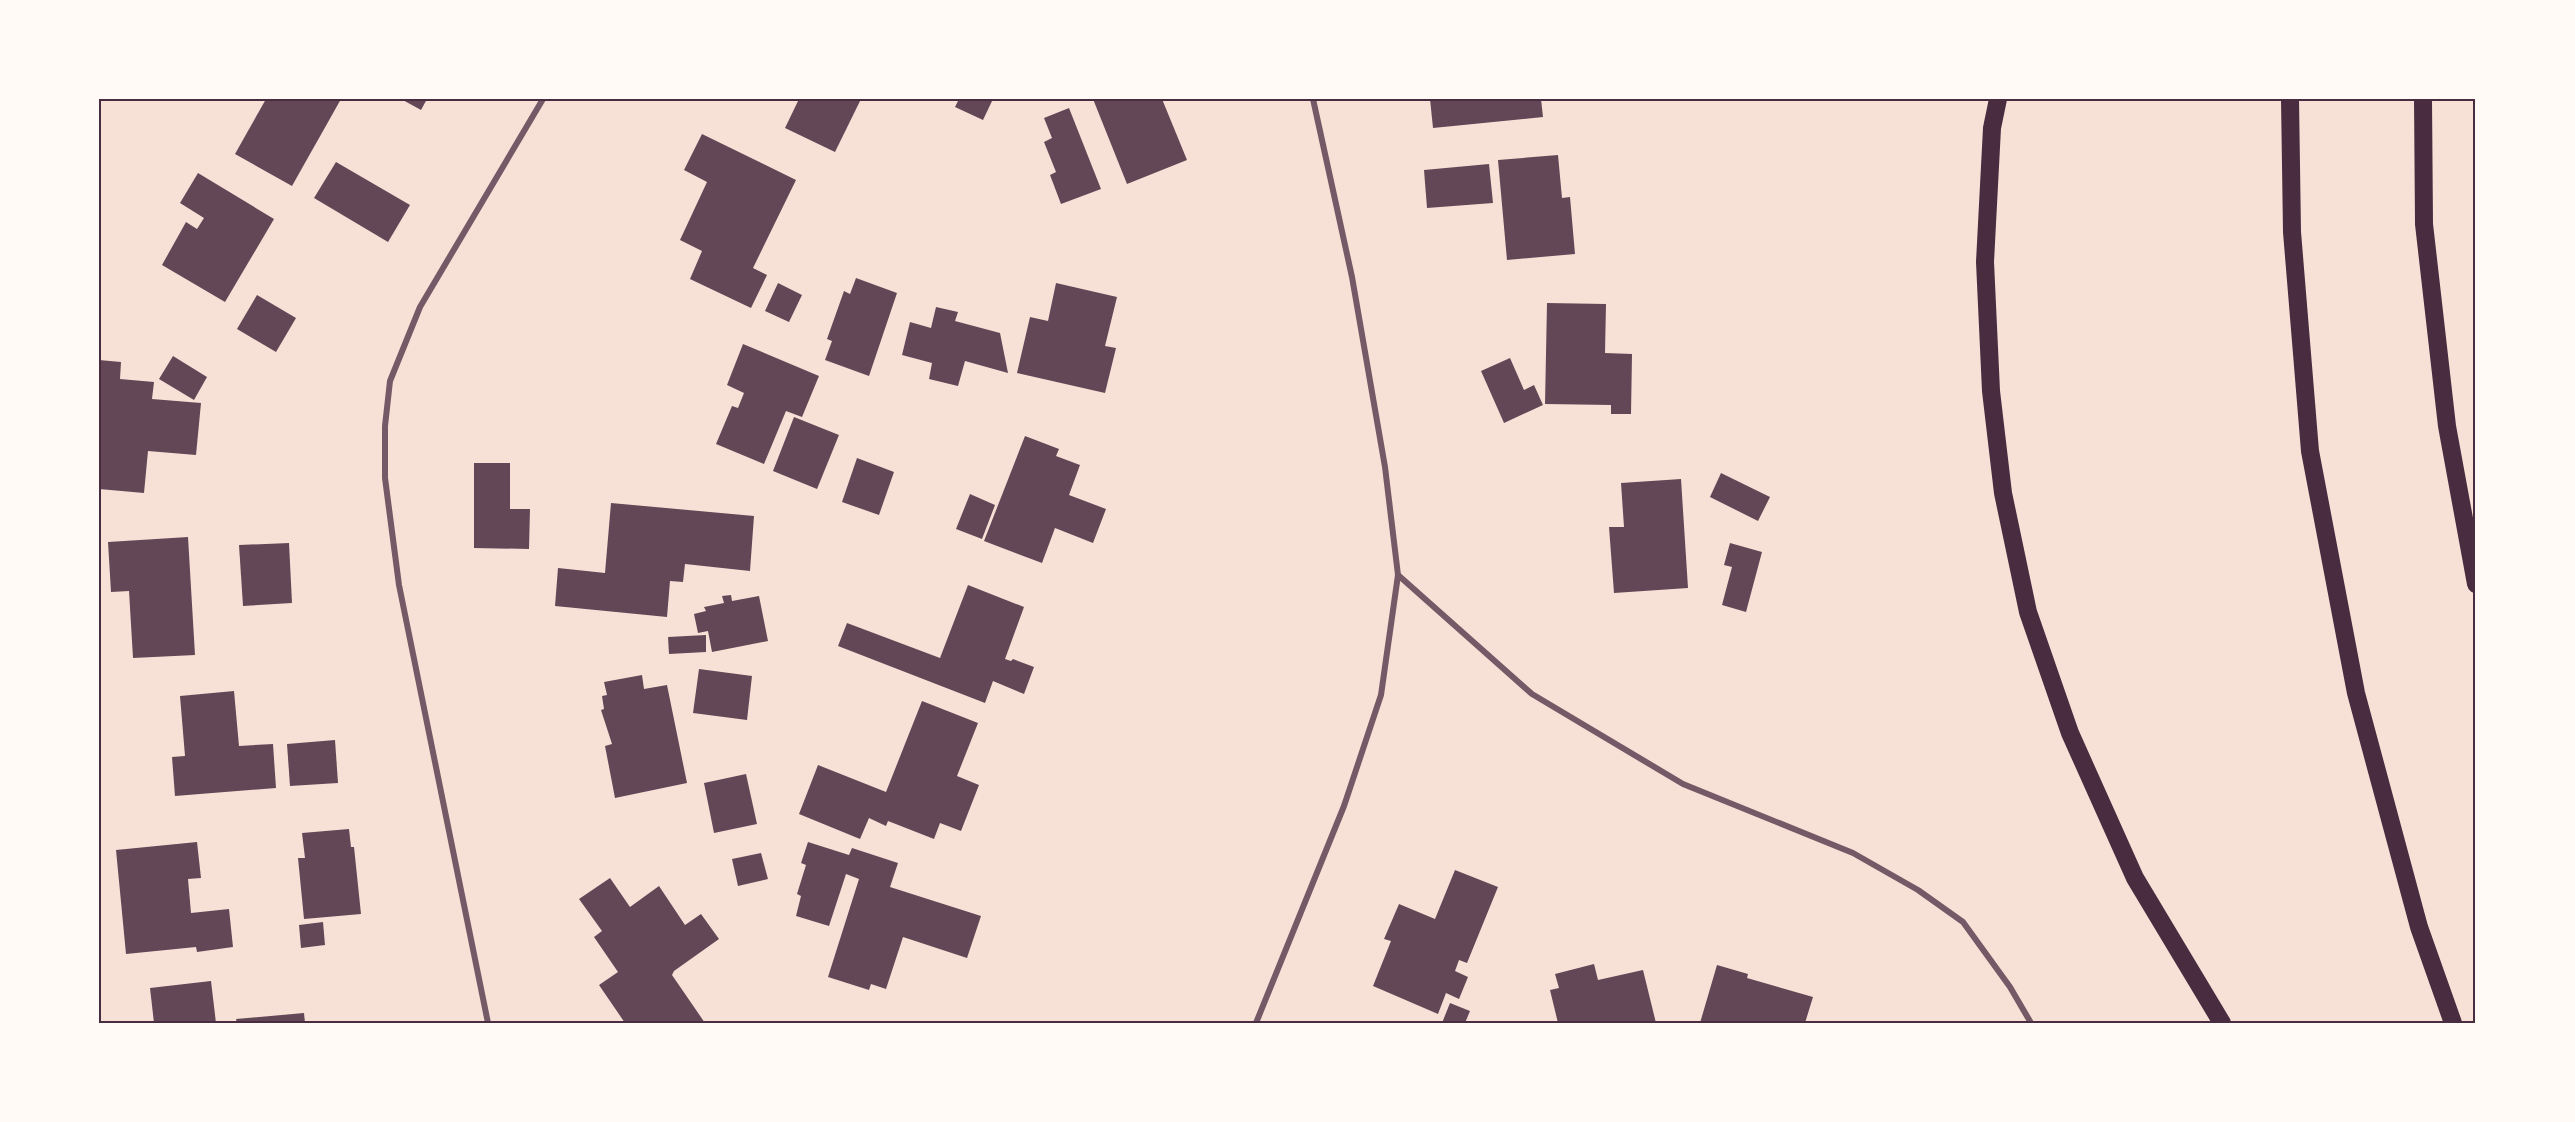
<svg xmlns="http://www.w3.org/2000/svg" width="2575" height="1122" viewBox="0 0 2575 1122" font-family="Commissioner,sans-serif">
<rect width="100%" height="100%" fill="#f7e1d7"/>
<!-- building -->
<g fill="#644757">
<polygon points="266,99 341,99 292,186 235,154"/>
<polygon points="401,99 427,99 421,110"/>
<polygon points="799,99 861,99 835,152 785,128"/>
<polygon points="959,99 993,99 983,120 955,107"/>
<polygon points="1093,99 1162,99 1187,160 1127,184"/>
<polygon points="1430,99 1541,99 1543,117 1433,128"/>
<polygon points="1069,108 1101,189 1061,204 1050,175 1056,172 1044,142 1052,138 1044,118"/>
<polygon points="702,134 796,180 753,268 767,275 751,308 690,279 702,251 680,240 707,182 684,170"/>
<polygon points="1558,155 1562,198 1570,197 1575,254 1507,260 1498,160"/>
<polygon points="336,162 410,205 388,242 314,198"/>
<polygon points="1489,164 1493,203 1427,208 1424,170"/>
<polygon points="198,173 274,219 225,302 162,265 186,222 197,229 204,218 180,203"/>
<polygon points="856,278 897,293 869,376 825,360 832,341 827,339 844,291 850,294"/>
<polygon points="778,283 802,295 789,322 765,311"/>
<polygon points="1056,283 1117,297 1105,346 1116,348 1105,393 1017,373 1030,317 1048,321"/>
<polygon points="257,295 296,318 276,352 237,329"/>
<polygon points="1547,303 1606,304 1605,353 1632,354 1631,414 1611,414 1611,405 1545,404"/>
<polygon points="936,307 958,312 955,321 1000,333 1008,373 965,361 958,386 929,379 932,363 902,355 910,322 931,328"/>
<polygon points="743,344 819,376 802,417 786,411 764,464 716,444 732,406 738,408 744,393 727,385"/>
<polygon points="173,356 207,377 194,400 159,379"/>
<polygon points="1510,358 1524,390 1534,385 1543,405 1504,423 1481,371"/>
<polygon points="99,360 121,362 120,379 154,382 152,399 201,403 196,455 148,451 144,493 99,489"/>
<polygon points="794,417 839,435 817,489 773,471"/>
<polygon points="1025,436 1059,449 1056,456 1080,465 1069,495 1106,509 1093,543 1055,528 1042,563 984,541"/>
<polygon points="857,458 894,472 879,515 842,502"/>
<polygon points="474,463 510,463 510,509 530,509 529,549 474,548"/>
<polygon points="1721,473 1770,497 1758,521 1710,497"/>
<polygon points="1681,479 1688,588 1614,593 1609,527 1624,527 1621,483"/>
<polygon points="970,494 995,505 982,539 956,529"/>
<polygon points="611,503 754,516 750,571 685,564 683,582 670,581 667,617 555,606 558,568 605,573"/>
<polygon points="188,537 195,655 133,658 129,591 111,592 108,542"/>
<polygon points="289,543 292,603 243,606 239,545"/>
<polygon points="1730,543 1762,552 1746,612 1722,605 1732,567 1724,565"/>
<polygon points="968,585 1024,607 1005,659 1011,661 1013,659 1034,667 1024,694 993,681 985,703 838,646 847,623 940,658"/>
<polygon points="731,595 732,601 759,596 768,641 712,652 708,631 698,633 694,614 706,611 704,607 724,603 722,596"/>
<polygon points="706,635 706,652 669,654 668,637"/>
<polygon points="699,669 752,676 747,720 693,713"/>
<polygon points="642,675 644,689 667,685 687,783 615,798 605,746 612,744 601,710 604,709 602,696 607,695 604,682"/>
<polygon points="234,691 239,746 273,744 276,788 175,796 172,757 185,756 180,696"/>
<polygon points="922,701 978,723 957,776 979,785 961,831 940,823 934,839 888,821 886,826 869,818 860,839 799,814 818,765 886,792"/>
<polygon points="335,740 338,783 290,786 287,744"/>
<polygon points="746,774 757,824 714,833 704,783"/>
<polygon points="349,829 351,847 354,847 361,914 304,919 298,858 305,858 302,833"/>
<polygon points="197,842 201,878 188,879 191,913 229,909 233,947 197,952 196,947 126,954 116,850"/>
<polygon points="808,842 849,855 852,848 898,863 890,887 981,916 967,958 903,937 886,989 871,984 869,990 828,977 859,879 846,874 829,926 796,916 801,896 797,894 806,865 801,863"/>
<polygon points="761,853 768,879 738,886 732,859"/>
<polygon points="1455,870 1498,887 1467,963 1459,960 1455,971 1468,977 1459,999 1446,993 1438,1014 1373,986 1391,941 1384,939 1399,904 1435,919"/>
<polygon points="610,878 630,907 659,886 685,925 701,914 719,939 674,971 672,975 705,1023 625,1023 599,985 618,972 594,937 602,931 579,899"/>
<polygon points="323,922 325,945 301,948 299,925"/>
<polygon points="1594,964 1598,980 1643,970 1656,1023 1558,1023 1550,990 1559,988 1555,974"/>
<polygon points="1717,965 1748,974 1747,978 1813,997 1805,1023 1700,1023"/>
<polygon points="211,981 216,1023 154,1023 150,988"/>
<polygon points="1450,1003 1470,1011 1465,1023 1442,1023"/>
<polygon points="304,1013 305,1023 237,1023 236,1019"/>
</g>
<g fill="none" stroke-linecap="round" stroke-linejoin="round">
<!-- minor -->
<g stroke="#755966" stroke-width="6">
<polyline points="1398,575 1532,694 1683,784 1853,853 1918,890 1963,922 2010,987 2031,1023"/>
<polyline points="488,1023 399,585 385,478 385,426 390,381 420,307 543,99"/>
<polyline points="1256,1023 1344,806 1381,695 1398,575 1385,467 1352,277 1313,99"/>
</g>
<!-- motorway -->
<g stroke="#4a2c40" stroke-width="18">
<polyline points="1998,99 1992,128 1985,262 1991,391 2003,493 2028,612 2070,733 2135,878 2222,1023"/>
<polyline points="2290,99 2292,232 2310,451 2356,693 2419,927 2453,1023"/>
<polyline points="2423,99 2424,224 2447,426 2476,584"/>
</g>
</g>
<!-- border -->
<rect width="2575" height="1122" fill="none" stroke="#fffaf5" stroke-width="201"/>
<rect x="100" y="100" width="2374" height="922" fill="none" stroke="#4a2c40" stroke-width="2"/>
</svg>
